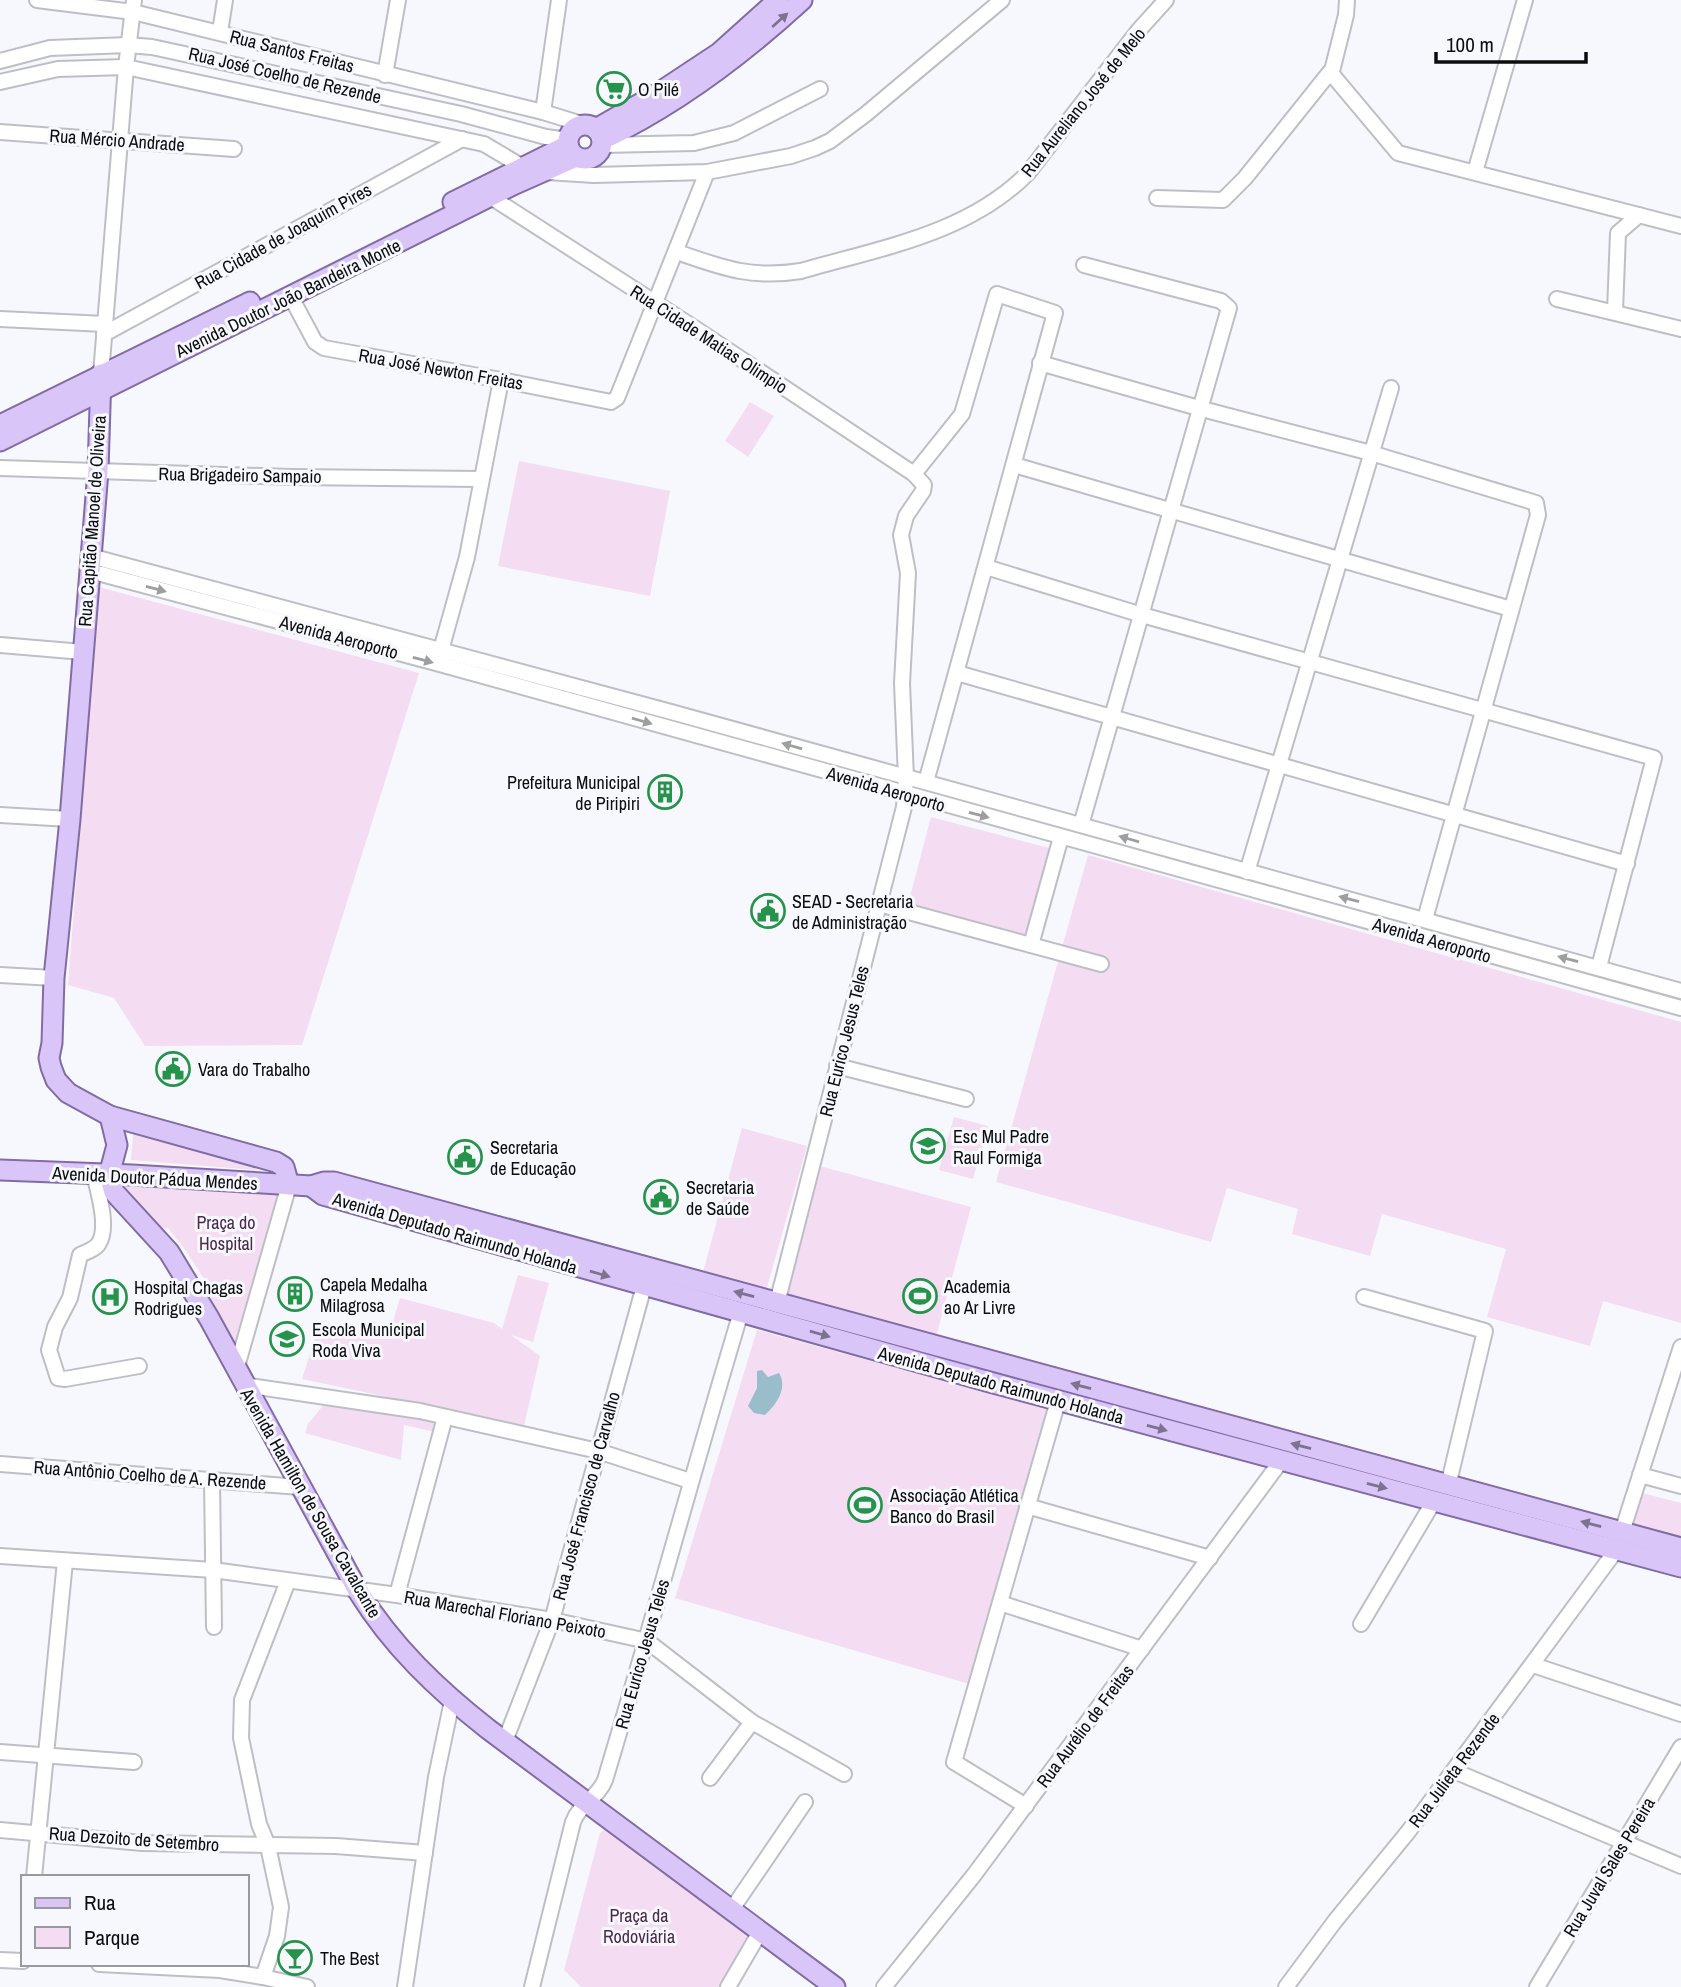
<svg xmlns="http://www.w3.org/2000/svg" width="1681" height="1987" viewBox="0 0 1681 1987" font-family="'Archivo Narrow',sans-serif">
<rect width="100%" height="100%" fill="#f7f8fe"/>
<!-- green -->
<g fill="#f4dcf3">
<polygon points="750,402 774,416 748,457 725,441"/>
<polygon points="519,461 670,491 650,596 498,566"/>
<polygon points="99,587 419,673 302,1045 145,1046 114,998 68,985"/>
<polygon points="931,817 1049,848 1025,939 907,908"/>
<polygon points="1088,855 1681,1022 1681,1323 1603,1301 1590,1346 1487,1317 1506,1249 1382,1214 1370,1256 1292,1234 1298,1209 1227,1188 1211,1242 996,1182"/>
<polygon points="954,1117 988,1126 973,1179 939,1170"/>
<polygon points="742,1128 807,1146 766,1291 703,1272"/>
<polygon points="133,1134 269,1171 131,1160"/>
<polygon points="816,1165 971,1207 936,1337 781,1295"/>
<polygon points="126,1183 271,1191 278,1194 280,1198 241,1341 233,1342 209,1303 213,1293 186,1251 168,1228 159,1229 125,1192"/>
<polygon points="518,1275 549,1283 533,1342 511,1335 540,1356 524,1426 302,1379 317,1332 388,1338 400,1298 494,1323 502,1329"/>
<polygon points="757,1330 1053,1411 976,1686 675,1598"/>
<polygon points="325,1403 436,1421 435,1432 404,1425 401,1460 305,1433 308,1424"/>
<polygon points="1642,1493 1681,1503 1681,1540 1631,1526"/>
<polygon points="608,1827 750,1930 750,1938 721,1987 581,1987 564,1970 600,1833"/>
</g>
<!-- water -->
<path fill="#9abdcb" d="M762 1370 768 1377 779 1373C788 1388 777 1404 765 1415L754 1413 748 1406 757 1388V1371Z"/>
<g fill="none" stroke-linecap="round" stroke-linejoin="round">
<!-- minor casing -->
<g stroke="#bebfc5" stroke-width="18">
<g id="minor">
<polyline points="37,0 133,12 543,112 585,125"/>
<polyline points="220,32 225,0"/>
<polyline points="0,61 50,48 128,45 152,47 461,114 546,137 568,140"/>
<polyline points="385,75 398,0"/>
<polyline points="1331,75 1346,15 1347,0"/>
<polyline points="0,82 58,69 126,67 484,144 521,166"/>
<polyline points="543,112 559,0"/>
<polyline points="0,132 234,149"/>
<polyline points="603,145 694,143 734,133 820,89"/>
<polyline points="547,172 594,175 707,172 791,156 815,148 830,141 866,114 1002,0"/>
<polyline points="1475,172 1525,0"/>
<polyline points="491,197 696,329 914,474 924,485 923,491 906,516 901,535 908,573 902,683 906,778 904,807 777,1303"/>
<polyline points="1157,198 1223,200 1245,178 1330,72 1398,153 1681,226"/>
<path d="M677 252C723 268 751 279 801 271 880 248 968 234 1028 173L1138 31 1166 0"/>
<polyline points="291,297 315,342 324,348 501,380 611,402 617,398 707,172"/>
<polyline points="1557,299 1681,329"/>
<polyline points="1615,312 1618,233 1639,215"/>
<polyline points="0,319 105,324"/>
<polyline points="104,334 462,139"/>
<polyline points="1040,363 1202,409 1371,453 1536,503 1538,515 1425,919"/>
<polyline points="101,374 126,67 134,0"/>
<polyline points="1014,465 1511,609"/>
<polyline points="0,468 291,477 480,479"/>
<polyline points="914,474 962,414 997,294 1055,313 926,782"/>
<polyline points="90,556 671,712 1681,991"/>
<polyline points="986,567 1142,615 1654,758 1599,967"/>
<polyline points="90,571 436,663 1681,1008"/>
<polyline points="0,645 83,652"/>
<polyline points="441,650 467,557 501,380"/>
<polyline points="957,673 1627,864"/>
<polyline points="0,815 70,819"/>
<polyline points="1081,825 1229,308 1221,301 1084,265"/>
<polyline points="1247,872 1391,388"/>
<polyline points="879,904 1101,964"/>
<polyline points="1031,945 1061,837"/>
<polyline points="0,975 54,978"/>
<polyline points="837,1066 966,1099"/>
<path d="M94 1174C98 1191 109 1227 99 1243 96 1249 86 1252 80 1255L70 1298 55 1327 49 1350 58 1378 65 1379 139 1366"/>
<polyline points="1364,1297 1485,1331 1448,1486"/>
<polyline points="236,1370 289,1185"/>
<polyline points="244,1385 420,1411 598,1451 690,1481"/>
<polyline points="0,1464 300,1487"/>
<polyline points="1640,1475 1681,1486"/>
<polyline points="212,1480 214,1627"/>
<polyline points="1027,1506 1210,1558"/>
<polyline points="1622,1532 1681,1347"/>
<polyline points="0,1556 213,1570 397,1595 552,1620 647,1641 752,1722 844,1774"/>
<polyline points="397,1595 445,1417"/>
<polyline points="1000,1603 1142,1649"/>
<polyline points="1361,1624 1434,1501"/>
<polyline points="1533,1665 1681,1714"/>
<polyline points="505,1741 552,1620 644,1286"/>
<polyline points="0,1752 134,1762"/>
<polyline points="1454,1771 1681,1866"/>
<polyline points="710,1778 752,1722"/>
<polyline points="1026,1806 954,1762 1058,1401"/>
<polyline points="0,1830 142,1843 336,1846 425,1853"/>
<polyline points="34,1877 65,1561"/>
<polyline points="732,1909 805,1802"/>
<polyline points="0,1960 23,1961"/>
<polyline points="99,1964 220,1970 263,1977 307,1987"/>
<polyline points="263,1977 277,1936 281,1907 268,1846 259,1824 241,1738 242,1700 288,1581"/>
<polyline points="405,1987 436,1777 452,1701"/>
<path d="M532 1987 573 1822C580 1803 598 1798 605 1780 652 1624 694 1468 741 1312"/>
<polyline points="728,1987 760,1932"/>
<polyline points="884,1987 974,1875 1281,1461"/>
<polyline points="1286,1987 1335,1921 1408,1832 1617,1549"/>
<polyline points="1537,1987 1681,1747"/>
</g>
</g>
<!-- major casing -->
<g stroke="#816ca4" stroke-width="23">
<g id="major">
<circle cx="585" cy="142" r="17"/>
<polyline points="596,129 657,94 719,53 778,0"/>
<path d="M602 140C676 105 742 55 802 0"/>
<polyline points="453,202 568,145"/>
<polyline points="101,374 98,471 70,819 54,978 52,1043 49,1058 51,1067 56,1080 68,1093 110,1116 276,1162 284,1167 289,1185"/>
<polyline points="0,425 250,302"/>
<polyline points="0,441 515,184 576,157"/>
<path d="M110 1116 117 1145 109 1175 114 1192 169 1252 209 1318 358 1591C392 1646 437 1689 488 1729L835 1987"/>
<polyline points="0,1170 132,1175 311,1186 324,1182 334,1182 1681,1548"/>
<polyline points="311,1186 323,1195 993,1383 1681,1567"/>
</g>
</g>
<!-- minor -->
<use href="#minor" stroke="#fff" stroke-width="14"/>
<!-- major -->
<use href="#major" stroke="#dac5f9" stroke-width="19"/>
</g>
<!-- one-way arrows -->
<defs><path id="oneway-solid" d="M-6-.8H1V-3.2L6.5 0L1 3.2V.8H-6Z" transform="scale(1.75)"/></defs>
<g fill="#7d728f">
<use href="#oneway-solid" transform="translate(780 20) rotate(-42)"/>
<use href="#oneway-solid" transform="translate(600 1274) rotate(16)"/>
<use href="#oneway-solid" transform="translate(744 1294) rotate(-165)"/>
<use href="#oneway-solid" transform="translate(820 1334) rotate(16)"/>
<use href="#oneway-solid" transform="translate(1081 1386) rotate(-165)"/>
<use href="#oneway-solid" transform="translate(1157 1428) rotate(15)"/>
<use href="#oneway-solid" transform="translate(1301 1446) rotate(-165)"/>
<use href="#oneway-solid" transform="translate(1377 1486) rotate(14)"/>
<use href="#oneway-solid" transform="translate(1591 1524) rotate(-165)"/>
</g>
<g fill="#9d9e9f">
<use href="#oneway-solid" transform="translate(156 589) rotate(15)"/>
<use href="#oneway-solid" transform="translate(423 660) rotate(15)"/>
<use href="#oneway-solid" transform="translate(642 721) rotate(16)"/>
<use href="#oneway-solid" transform="translate(792 746) rotate(-164)"/>
<use href="#oneway-solid" transform="translate(979 815) rotate(15)"/>
<use href="#oneway-solid" transform="translate(1129 839) rotate(-164)"/>
<use href="#oneway-solid" transform="translate(1349 899) rotate(-165)"/>
<use href="#oneway-solid" transform="translate(1568 959) rotate(-165)"/>
</g>
<!-- icons -->
<defs>
<g id="supermarket-ring" transform="scale(1.75)"><circle r="9.5" fill="#f7f8fe" stroke="#26934b" stroke-width="1.5"/><path d="M-6-5.5h2.5l.6 2H6L4.5 2H-2.5L-4.4-4H-6ZM-1.5 3.2a1.3 1.3 0 1 0 .1 0ZM3 3.2a1.3 1.3 0 1 0 .1 0Z" fill="#26934b"/></g>
<g id="building-ring" transform="scale(1.75)"><circle r="9.5" fill="#f7f8fe" stroke="#26934b" stroke-width="1.5"/><path d="M-4-6H4V6H1V3H-1V6H-4ZM-2.5-4.3h1.7v1.8h-1.7ZM.8-4.3h1.7v1.8H.8ZM-2.5-1h1.7V.8h-1.7ZM.8-1h1.7V.8H.8Z" fill="#26934b"/></g>
<g id="civic-ring" transform="scale(1.75)"><circle r="9.5" fill="#f7f8fe" stroke="#26934b" stroke-width="1.5"/><path d="M-.6-6.5H3V-4.5H.6V-3L4-1V1h2V6H-6V1h2V-1L-.6-3ZM-1.2 2.5V6h2.4V2.5Z" fill="#26934b"/></g>
<g id="school-ring" transform="scale(1.75)"><circle r="9.5" fill="#f7f8fe" stroke="#26934b" stroke-width="1.5"/><path d="M0-5L7-2L0 1L-7-2ZM-4 1L0 2.5L4 1V4Q0 6-4 4Z" fill="#26934b"/></g>
<g id="stadium-ring" transform="scale(1.75)"><circle r="9.5" fill="#f7f8fe" stroke="#26934b" stroke-width="1.5"/><path d="M0-5a6.5 5 0 1 0 0 10a6.5 5 0 1 0 0-10ZM-3.5-1.8h7v3.6h-7Z" fill="#26934b"/></g>
<g id="hospital-ring" transform="scale(1.75)"><circle r="9.5" fill="#f7f8fe" stroke="#26934b" stroke-width="1.5"/><path d="M-5-5h3v3.5h4V-5h3V5h-3V1.5h-4V5h-3Z" fill="#26934b"/></g>
<g id="bar-ring" transform="scale(1.75)"><circle r="9.5" fill="#f7f8fe" stroke="#26934b" stroke-width="1.5"/><path d="M-6-5H6L.8 .8V4.5H3.5V6h-7V4.5H-.8V.8Z" fill="#26934b"/></g>
</defs>
<g fill-rule="evenodd">
<use href="#supermarket-ring" x="614" y="89"/>
<use href="#building-ring" x="665" y="792"/>
<use href="#civic-ring" x="768" y="911"/>
<use href="#civic-ring" x="173" y="1069"/>
<use href="#school-ring" x="928" y="1146"/>
<use href="#civic-ring" x="465" y="1157"/>
<use href="#civic-ring" x="661" y="1197"/>
<use href="#building-ring" x="295" y="1294"/>
<use href="#stadium-ring" x="920" y="1296"/>
<use href="#hospital-ring" x="110" y="1297"/>
<use href="#school-ring" x="287" y="1339"/>
<use href="#stadium-ring" x="865" y="1505"/>
<use href="#bar-ring" x="295" y="1958"/>
</g>
<g text-anchor="middle" dominant-baseline="central" stroke-width="6" stroke-linejoin="round" paint-order="stroke">
<!-- street labels -->
<g font-size="18" fill="#0b0c0e" stroke="#f7f8fe">
<text transform="translate(292 51) rotate(14)">Rua Santos Freitas</text>
<text transform="translate(285 75) rotate(13)">Rua José Coelho de Rezende</text>
<text transform="translate(1083 102) rotate(-51)">Rua Aureliano José de Melo</text>
<text transform="translate(117 140) rotate(4)">Rua Mércio Andrade</text>
<text transform="translate(283 236) rotate(-29)">Rua Cidade de Joaquim Pires</text>
<text transform="translate(288 298) rotate(-26)">Avenida Doutor João Bandeira Monte</text>
<text transform="translate(709 339) rotate(33)">Rua Cidade Matias Olimpio</text>
<text transform="translate(441 369) rotate(10)">Rua José Newton Freitas</text>
<text transform="translate(240 475) rotate(1)">Rua Brigadeiro Sampaio</text>
<text transform="translate(92 521) rotate(-86)">Rua Capitão Manoel de Oliveira</text>
<text transform="translate(339 637) rotate(15)">Avenida Aeroporto</text>
<text transform="translate(886 789) rotate(16)">Avenida Aeroporto</text>
<text transform="translate(1432 940) rotate(16)">Avenida Aeroporto</text>
<text transform="translate(844 1041) rotate(-76)">Rua Eurico Jesus Teles</text>
<text transform="translate(155 1178) rotate(3)">Avenida Doutor Pádua Mendes</text>
<text transform="translate(455 1233) rotate(16)">Avenida Deputado Raimundo Holanda</text>
<text transform="translate(1001 1385) rotate(15)">Avenida Deputado Raimundo Holanda</text>
<text transform="translate(150 1475) rotate(4)">Rua Antônio Coelho de A. Rezende</text>
<text transform="translate(586 1496) rotate(-75)">Rua José Francisco de Carvalho</text>
<text transform="translate(311 1503) rotate(60)">Avenida Hamilton de Sousa Cavalcante</text>
<text transform="translate(505 1614) rotate(10)">Rua Marechal Floriano Peixoto</text>
<text transform="translate(642 1654) rotate(-74)">Rua Eurico Jesus Teles</text>
<text transform="translate(1085 1726) rotate(-53)">Rua Aurélio de Freitas</text>
<text transform="translate(1454 1770) rotate(-53)">Rua Julieta Rezende</text>
<text transform="translate(134 1839) rotate(4)">Rua Dezoito de Setembro</text>
<text transform="translate(1609 1867) rotate(-59)">Rua Juval Sales Pereira</text>
</g>
<!-- poi labels -->
<g font-size="18" fill="#0b0c0e" stroke="#f7f8fe" text-anchor="start">
<text x="638" y="89">O Pilé</text>
<text x="640" y="782" text-anchor="end">Prefeitura Municipal<tspan x="640" dy="21">de Piripiri</tspan></text>
<text x="792" y="901">SEAD - Secretaria<tspan x="792" dy="21">de Administração</tspan></text>
<text x="198" y="1069">Vara do Trabalho</text>
<text x="953" y="1136">Esc Mul Padre<tspan x="953" dy="21">Raul Formiga</tspan></text>
<text x="490" y="1147">Secretaria<tspan x="490" dy="21">de Educação</tspan></text>
<text x="686" y="1187">Secretaria<tspan x="686" dy="21">de Saúde</tspan></text>
<text x="320" y="1284">Capela Medalha<tspan x="320" dy="21">Milagrosa</tspan></text>
<text x="944" y="1286">Academia<tspan x="944" dy="21">ao Ar Livre</tspan></text>
<text x="134" y="1287">Hospital Chagas<tspan x="134" dy="21">Rodrigues</tspan></text>
<text x="312" y="1329">Escola Municipal<tspan x="312" dy="21">Roda Viva</tspan></text>
<text x="890" y="1495">Associação Atlética<tspan x="890" dy="21">Banco do Brasil</tspan></text>
<text x="320" y="1958">The Best</text>
</g>
<!-- park labels -->
<g font-size="18" fill="#4a294a" stroke="#f7f8fe">
<text x="226" y="1222">Praça do<tspan x="226" dy="21">Hospital</tspan></text>
<text x="639" y="1915">Praça da<tspan x="639" dy="21">Rodoviária</tspan></text>
</g>
</g>
<!-- legend -->
<rect x="21" y="1875" width="228" height="91" fill="#f7f8fe" stroke="#999a9e" stroke-width="2"/>
<rect x="35" y="1898" width="35" height="10" fill="#dac5f9" stroke="#999a9e" stroke-width="2"/>
<text x="84" y="1910" font-size="21" fill="#0b0c0e">Rua</text>
<rect x="35" y="1927" width="35" height="21" fill="#f4dcf3" stroke="#999a9e" stroke-width="2"/>
<text x="84" y="1945" font-size="21" fill="#0b0c0e">Parque</text>
<!-- scale -->
<path d="M1436 52v10h150v-10" fill="none" stroke="#0b0c0e" stroke-width="3.5"/>
<text x="1446" y="52" font-size="21" fill="#0b0c0e" stroke="#f7f8fe" stroke-width="5" paint-order="stroke">100 m</text>
</svg>
